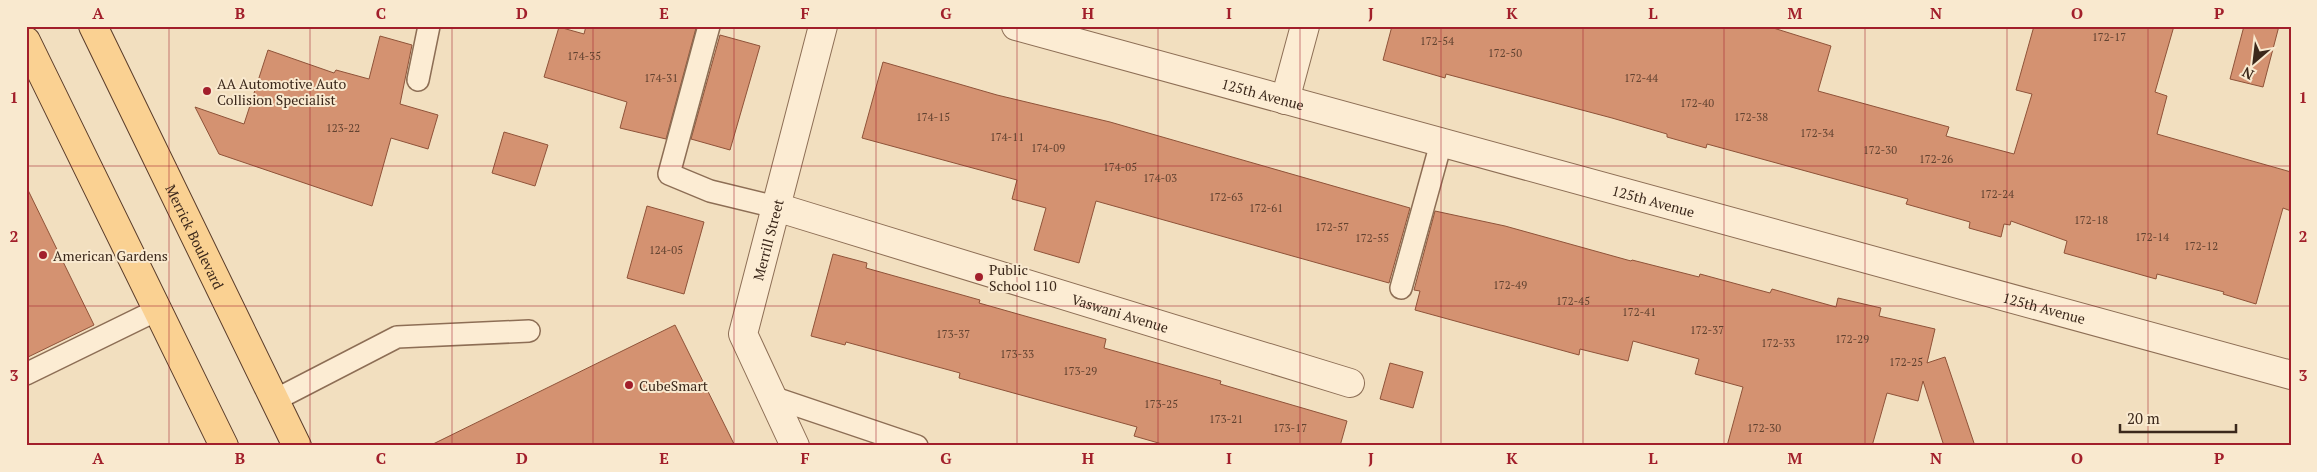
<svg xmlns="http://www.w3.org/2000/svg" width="2317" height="472" viewBox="0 0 2317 472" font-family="'PT Serif',serif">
<rect width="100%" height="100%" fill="#f2dfbf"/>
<!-- building -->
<g fill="#d49271" stroke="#8f5339">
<polygon points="586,26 696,28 666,139 620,128 627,102 544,77 559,27 584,34"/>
<polygon points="1392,26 1767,26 1831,46 1818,91 1949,127 1946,136 2014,154 2032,94 2016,90 2034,26 2174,26 2155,92 2167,96 2157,134 2291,172 2291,211 2283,208 2256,304 2223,294 2224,292 2157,274 2156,279 2064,253 2067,241 2011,221 2010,225 2004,224 2001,237 1969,228 1970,222 1906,204 1908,199 1707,144 1706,148 1667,137 1667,134 1612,118 1446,74 1445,78 1383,60"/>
<polygon points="2244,26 2279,26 2263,87 2230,79"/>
<polygon points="720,35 760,46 730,150 691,139"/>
<polygon points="380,36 412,45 400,104 438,115 428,149 391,138 372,206 219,154 195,107 244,124 268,50 334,73 336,70 369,79"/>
<polygon points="883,62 997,95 1110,122 1410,208 1389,283 1096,201 1079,263 1034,250 1046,208 1012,199 1017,180 862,138"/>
<polygon points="504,132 548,145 535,186 492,173"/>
<polygon points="26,186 94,325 26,358"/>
<polygon points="647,206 704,222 684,294 627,278"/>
<polygon points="1435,211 1505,226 1631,261 1632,260 1699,277 1700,274 1770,293 1772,289 1836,307 1838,298 1881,308 1879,316 1935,329 1927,363 1945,357 1975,446 1944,446 1923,381 1918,401 1887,393 1872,446 1727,446 1743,387 1695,374 1699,359 1633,341 1628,361 1580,349 1579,355 1415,310 1420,291 1414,290"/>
<polygon points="833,254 867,263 866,268 980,300 979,303 1106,339 1104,348 1221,381 1220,384 1347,421 1340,446 1169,446 1134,436 1137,427 959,378 960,373 846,342 845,345 811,336"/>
<polygon points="675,325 735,446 429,446"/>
<polygon points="1390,363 1423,372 1413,408 1380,399"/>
</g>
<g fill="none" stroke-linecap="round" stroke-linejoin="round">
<!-- lane casing -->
<g stroke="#8d6e55" stroke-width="24">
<g id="lane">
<polyline points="709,26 669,174 710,191 776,207"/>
<polyline points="418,80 429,26"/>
<polyline points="1401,288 1441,143"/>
<polyline points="26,374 157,310"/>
<polyline points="772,397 917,446"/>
<polyline points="275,400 397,337 529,331"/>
</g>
</g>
<!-- street casing -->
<g stroke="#8d6e55" stroke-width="30">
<g id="street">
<path id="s1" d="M1016 26 2291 375"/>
<polyline points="1285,100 1305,26"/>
<path id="s2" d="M776 207 1350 383"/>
<path id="s3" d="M795 446 743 334 823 26"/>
</g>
</g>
<!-- primary casing -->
<g stroke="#5a3c2a" stroke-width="30">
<g id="primary">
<path id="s4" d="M93 26 297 446"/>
<polyline points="26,41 224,446"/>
</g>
</g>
<!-- lane -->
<use href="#lane" stroke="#fcecd3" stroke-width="21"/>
<!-- street -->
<use href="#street" stroke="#fcecd3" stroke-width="28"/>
<!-- primary -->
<use href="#primary" stroke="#fad192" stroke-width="28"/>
</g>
<!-- grid -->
<path fill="none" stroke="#a21f2b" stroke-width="1" stroke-opacity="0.55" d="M169 26V446M310 26V446M452 26V446M593 26V446M734 26V446M876 26V446M1017 26V446M1158 26V446M1300 26V446M1441 26V446M1583 26V446M1724 26V446M1865 26V446M2007 26V446M2148 26V446M26 166H2291M26 306H2291"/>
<!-- markers -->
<g fill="#a21f2b" stroke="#f9e9cf" stroke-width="2">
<circle cx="207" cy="91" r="5"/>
<circle cx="43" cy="255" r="5"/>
<circle cx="979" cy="277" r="5"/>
<circle cx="629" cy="385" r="5"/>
</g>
<g text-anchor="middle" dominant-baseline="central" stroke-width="4" stroke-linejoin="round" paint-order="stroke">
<!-- number labels -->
<g font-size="11" fill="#614230">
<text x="2109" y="37">172-17</text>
<text x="1437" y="41">172-54</text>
<text x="1505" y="53">172-50</text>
<text x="584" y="56">174-35</text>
<text x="661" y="78">174-31</text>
<text x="1641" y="78">172-44</text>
<text x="1697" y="103">172-40</text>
<text x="933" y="117">174-15</text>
<text x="1751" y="117">172-38</text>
<text x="343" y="128">123-22</text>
<text x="1817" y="133">172-34</text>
<text x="1007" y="137">174-11</text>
<text x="1048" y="148">174-09</text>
<text x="1880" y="150">172-30</text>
<text x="1936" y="159">172-26</text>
<text x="1120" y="167">174-05</text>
<text x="1160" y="178">174-03</text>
<text x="1997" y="194">172-24</text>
<text x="1226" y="197">172-63</text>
<text x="1266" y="208">172-61</text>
<text x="2091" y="220">172-18</text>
<text x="1332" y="227">172-57</text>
<text x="2152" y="237">172-14</text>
<text x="1372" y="238">172-55</text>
<text x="2201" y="246">172-12</text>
<text x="666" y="250">124-05</text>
<text x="1510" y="285">172-49</text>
<text x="1573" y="301">172-45</text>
<text x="1639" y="312">172-41</text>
<text x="1707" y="330">172-37</text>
<text x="953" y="334">173-37</text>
<text x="1852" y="339">172-29</text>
<text x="1778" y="343">172-33</text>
<text x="1017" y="354">173-33</text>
<text x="1906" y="362">172-25</text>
<text x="1080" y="371">173-29</text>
<text x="1161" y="404">173-25</text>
<text x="1226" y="419">173-21</text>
<text x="1290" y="428">173-17</text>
<text x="1764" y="428">172-30</text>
</g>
<!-- poi labels -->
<g font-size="14" fill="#3b281b" stroke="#f9e9cf" text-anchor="start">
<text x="217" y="83">AA Automotive Auto<tspan x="217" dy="16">Collision Specialist</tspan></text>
<text x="53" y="255">American Gardens</text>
<text x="989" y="269">Public<tspan x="989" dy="16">School 110</tspan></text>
<text x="639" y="385">CubeSmart</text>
</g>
<!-- street labels -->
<g font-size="14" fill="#3b281b" stroke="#f9e9cf">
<text stroke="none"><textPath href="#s1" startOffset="256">125th Avenue</textPath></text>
<text stroke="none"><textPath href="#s1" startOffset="661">125th Avenue</textPath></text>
<text stroke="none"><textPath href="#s4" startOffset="234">Merrick Boulevard</textPath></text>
<text stroke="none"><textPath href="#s3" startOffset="221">Merrill Street</textPath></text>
<text stroke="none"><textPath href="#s1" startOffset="1066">125th Avenue</textPath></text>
<text stroke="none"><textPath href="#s2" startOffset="360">Vaswani Avenue</textPath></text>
</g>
</g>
<!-- border -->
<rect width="2317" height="472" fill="none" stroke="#f9e9cf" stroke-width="55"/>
<!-- north arrow -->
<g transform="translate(2254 62) rotate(208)" stroke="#f9e9cf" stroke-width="4" paint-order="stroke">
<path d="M0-4L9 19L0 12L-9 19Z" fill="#3b281b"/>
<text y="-8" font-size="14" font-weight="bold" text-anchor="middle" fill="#3b281b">N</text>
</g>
<!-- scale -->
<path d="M2120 424v8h116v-8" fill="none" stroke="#3b281b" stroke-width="2.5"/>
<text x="2127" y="424" font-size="15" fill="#3b281b" stroke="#f9e9cf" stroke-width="4" paint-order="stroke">20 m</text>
<rect x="28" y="28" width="2262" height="416" fill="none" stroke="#a21f2b" stroke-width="2"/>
<g font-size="16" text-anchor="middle" font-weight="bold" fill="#a21f2b">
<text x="98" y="19">A</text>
<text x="240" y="19">B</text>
<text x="381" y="19">C</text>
<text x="522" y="19">D</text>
<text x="664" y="19">E</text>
<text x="805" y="19">F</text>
<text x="946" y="19">G</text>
<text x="1088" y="19">H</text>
<text x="1229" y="19">I</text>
<text x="1371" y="19">J</text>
<text x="1512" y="19">K</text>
<text x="1653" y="19">L</text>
<text x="1795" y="19">M</text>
<text x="1936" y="19">N</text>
<text x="2077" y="19">O</text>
<text x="2219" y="19">P</text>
<text x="14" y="103">1</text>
<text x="2303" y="103">1</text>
<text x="14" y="242">2</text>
<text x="2303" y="242">2</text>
<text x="14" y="381">3</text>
<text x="2303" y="381">3</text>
<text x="98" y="464">A</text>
<text x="240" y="464">B</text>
<text x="381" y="464">C</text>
<text x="522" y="464">D</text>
<text x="664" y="464">E</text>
<text x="805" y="464">F</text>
<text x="946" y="464">G</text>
<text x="1088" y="464">H</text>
<text x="1229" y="464">I</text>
<text x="1371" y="464">J</text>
<text x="1512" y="464">K</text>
<text x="1653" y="464">L</text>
<text x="1795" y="464">M</text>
<text x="1936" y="464">N</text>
<text x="2077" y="464">O</text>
<text x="2219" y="464">P</text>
</g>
</svg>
